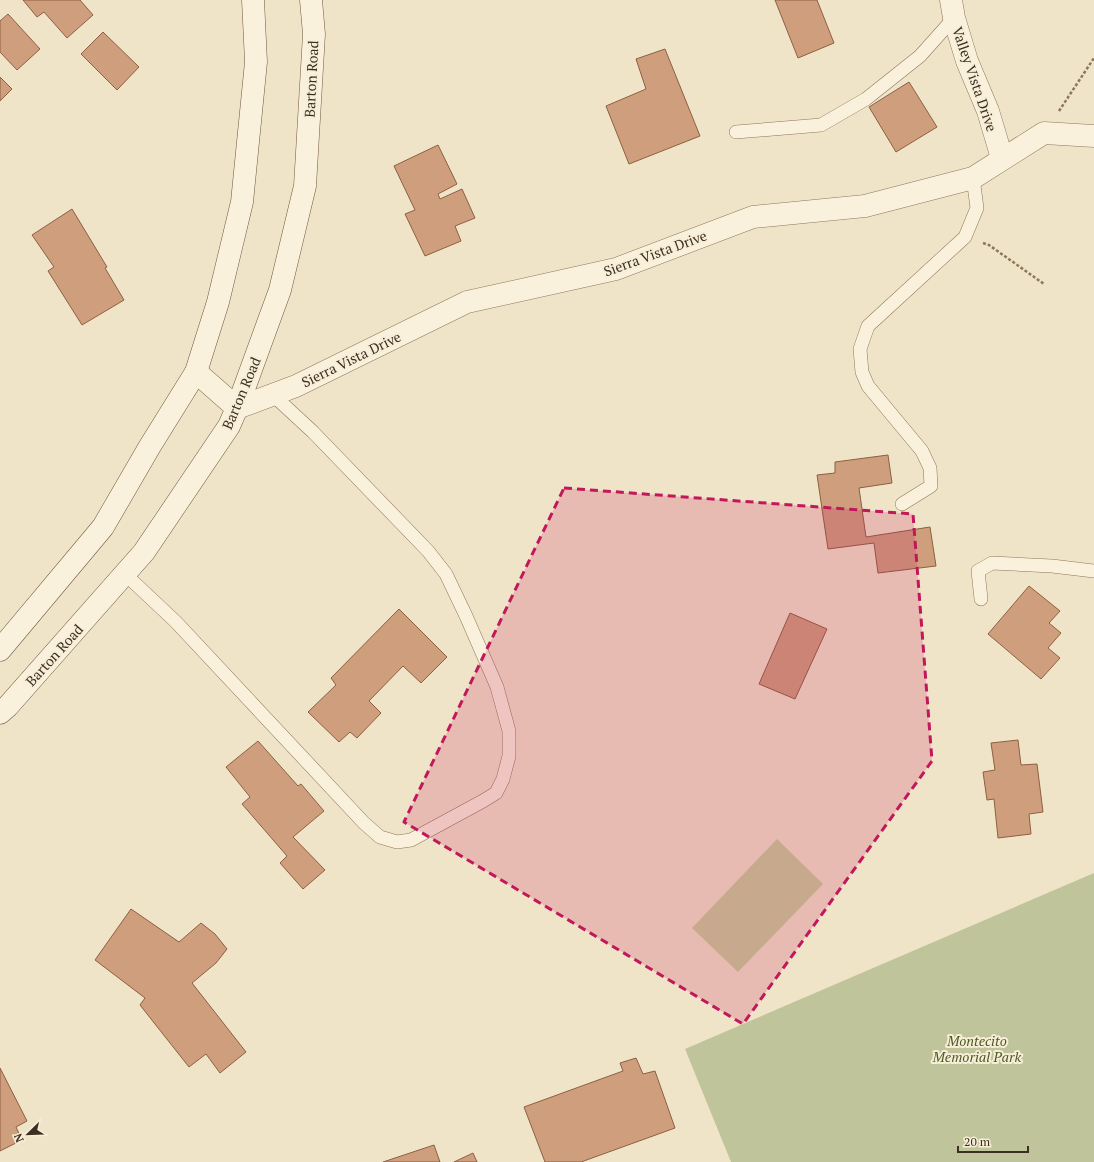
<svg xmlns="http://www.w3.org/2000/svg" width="1094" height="1162" viewBox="0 0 1094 1162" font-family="'PT Serif',serif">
<rect width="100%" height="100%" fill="#f0e4c8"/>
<!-- green -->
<polygon fill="#c9cf9b" points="777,839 823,884 738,972 692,928"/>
<!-- cemetery -->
<polygon fill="#bfc49a" points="1094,873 1094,1162 731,1162 685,1049"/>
<!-- building -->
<g fill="#cf9f7d" stroke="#8d5f41">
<polygon points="23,0 80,0 93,15 67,38 44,12 37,17"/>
<polygon points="775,0 817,0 834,43 798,58"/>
<polygon points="8,14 40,49 17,70 0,52 0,21"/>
<polygon points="103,32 139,67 117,90 81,54"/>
<polygon points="665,49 700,136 629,164 606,106 646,89 636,59"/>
<polygon points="0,77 12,89 0,101"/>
<polygon points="909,82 937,127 896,152 869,107"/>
<polygon points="438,145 457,184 438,194 440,199 462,189 475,218 455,226 461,241 425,256 405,214 415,210 394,166"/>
<polygon points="72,209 107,267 105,268 124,300 82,325 48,271 54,267 32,235"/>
<polygon points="888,455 892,483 859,488 866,537 930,527 936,566 878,573 874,543 828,549 817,475 835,473 835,462"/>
<polygon points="1029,586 1060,611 1049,623 1061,633 1048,648 1060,658 1041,679 988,634"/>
<polygon points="399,609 447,657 421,683 403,666 369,701 381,713 357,738 350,732 339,742 308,712 336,685 331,678"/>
<polygon points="790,613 827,629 795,699 759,684"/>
<polygon points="1018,740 1021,765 1037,764 1043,812 1029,814 1031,834 998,838 994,799 987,800 983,772 995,770 991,743"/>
<polygon points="258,741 298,786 301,784 324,811 293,837 325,870 303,889 280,863 287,856 242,804 250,797 226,767"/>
<polygon points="131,909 179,942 201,923 215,934 227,949 216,963 192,983 246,1052 220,1073 206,1054 189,1067 140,1005 145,998 95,960"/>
<polygon points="636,1058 643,1074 655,1071 675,1128 581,1162 545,1162 524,1107 623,1071 620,1063"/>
<polygon points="0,1068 27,1121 16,1127 22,1140 0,1151"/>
<polygon points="434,1145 440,1162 383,1162"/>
<polygon points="473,1153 477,1162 454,1162"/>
</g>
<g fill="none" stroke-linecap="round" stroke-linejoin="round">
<!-- lane casing -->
<g stroke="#8d765c" stroke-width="14">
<g id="lane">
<polyline points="736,132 821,125 866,99 920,56 954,18"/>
<polyline points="902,504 931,486 930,468 922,451 868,386 862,372 860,349 868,326 965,237 977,208 973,178"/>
<polyline points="125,574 176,622 364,823 380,837 397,842 411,840 483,801 496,793 503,779 509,756 509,731 497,687 466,616 446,574 428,551 313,432 273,395"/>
<polyline points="981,599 978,571 992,563 1052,566 1094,571"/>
</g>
</g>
<!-- street casing -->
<g stroke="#8d765c" stroke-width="23">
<g id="street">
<polyline points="951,0 954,18 967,61 988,111 1002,158"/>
<polyline points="196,372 237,408 296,386 467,302 616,269 753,217 865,206 973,178 1044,133 1094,136"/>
</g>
</g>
<!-- secondary casing -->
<g stroke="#6f573f" stroke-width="23">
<g id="secondary">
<polyline points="0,650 103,527 150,446 196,372 218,302 242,202 256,62 253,0"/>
<polyline points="0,713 8,706 144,552 229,426 237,408 280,290 305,186 314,34 311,0"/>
</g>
</g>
<!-- path -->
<g stroke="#8d765c" stroke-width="2.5" stroke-dasharray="3 2" stroke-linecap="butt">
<polyline points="1059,111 1094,58"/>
<polyline points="983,243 989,245 1044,284"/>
</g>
<!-- lane -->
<use href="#lane" stroke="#faf1dc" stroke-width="13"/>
<!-- street -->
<use href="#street" stroke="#faf1dc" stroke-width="22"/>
<!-- secondary -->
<use href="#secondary" stroke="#faf1dc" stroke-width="22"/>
</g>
<!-- marked area -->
<path fill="#c2185b" fill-opacity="0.2" stroke="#c2185b" stroke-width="3" stroke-dasharray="8 5" stroke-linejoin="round" d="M564 488 913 514 932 761 743 1024 404 822Z"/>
<g text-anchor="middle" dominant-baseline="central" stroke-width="4" stroke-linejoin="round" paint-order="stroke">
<!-- street labels -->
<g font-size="14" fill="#3d2e20" stroke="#f7eed8">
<text transform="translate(311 79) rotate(-87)">Barton Road</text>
<text transform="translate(975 79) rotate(71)">Valley Vista Drive</text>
<text transform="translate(655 253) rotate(-20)">Sierra Vista Drive</text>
<text transform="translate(351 359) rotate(-26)">Sierra Vista Drive</text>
<text transform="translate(241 393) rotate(-67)">Barton Road</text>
<text transform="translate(54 655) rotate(-48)">Barton Road</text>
</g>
<!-- park labels -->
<g font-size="14" font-style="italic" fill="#4d5a26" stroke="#f7eed8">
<text x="977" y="1040">Montecito<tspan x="977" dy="16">Memorial Park</tspan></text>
</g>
</g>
<!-- north arrow -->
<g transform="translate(28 1134) rotate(247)" stroke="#f7eed8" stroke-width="3" paint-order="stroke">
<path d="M0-3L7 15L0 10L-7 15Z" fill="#3d2e20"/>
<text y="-6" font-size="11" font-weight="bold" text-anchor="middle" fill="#3d2e20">N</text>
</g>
<!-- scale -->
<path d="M958 1146v6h70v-6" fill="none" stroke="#3d2e20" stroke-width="2"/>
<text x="964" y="1146" font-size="12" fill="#3d2e20" stroke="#f7eed8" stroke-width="3" paint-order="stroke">20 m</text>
</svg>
